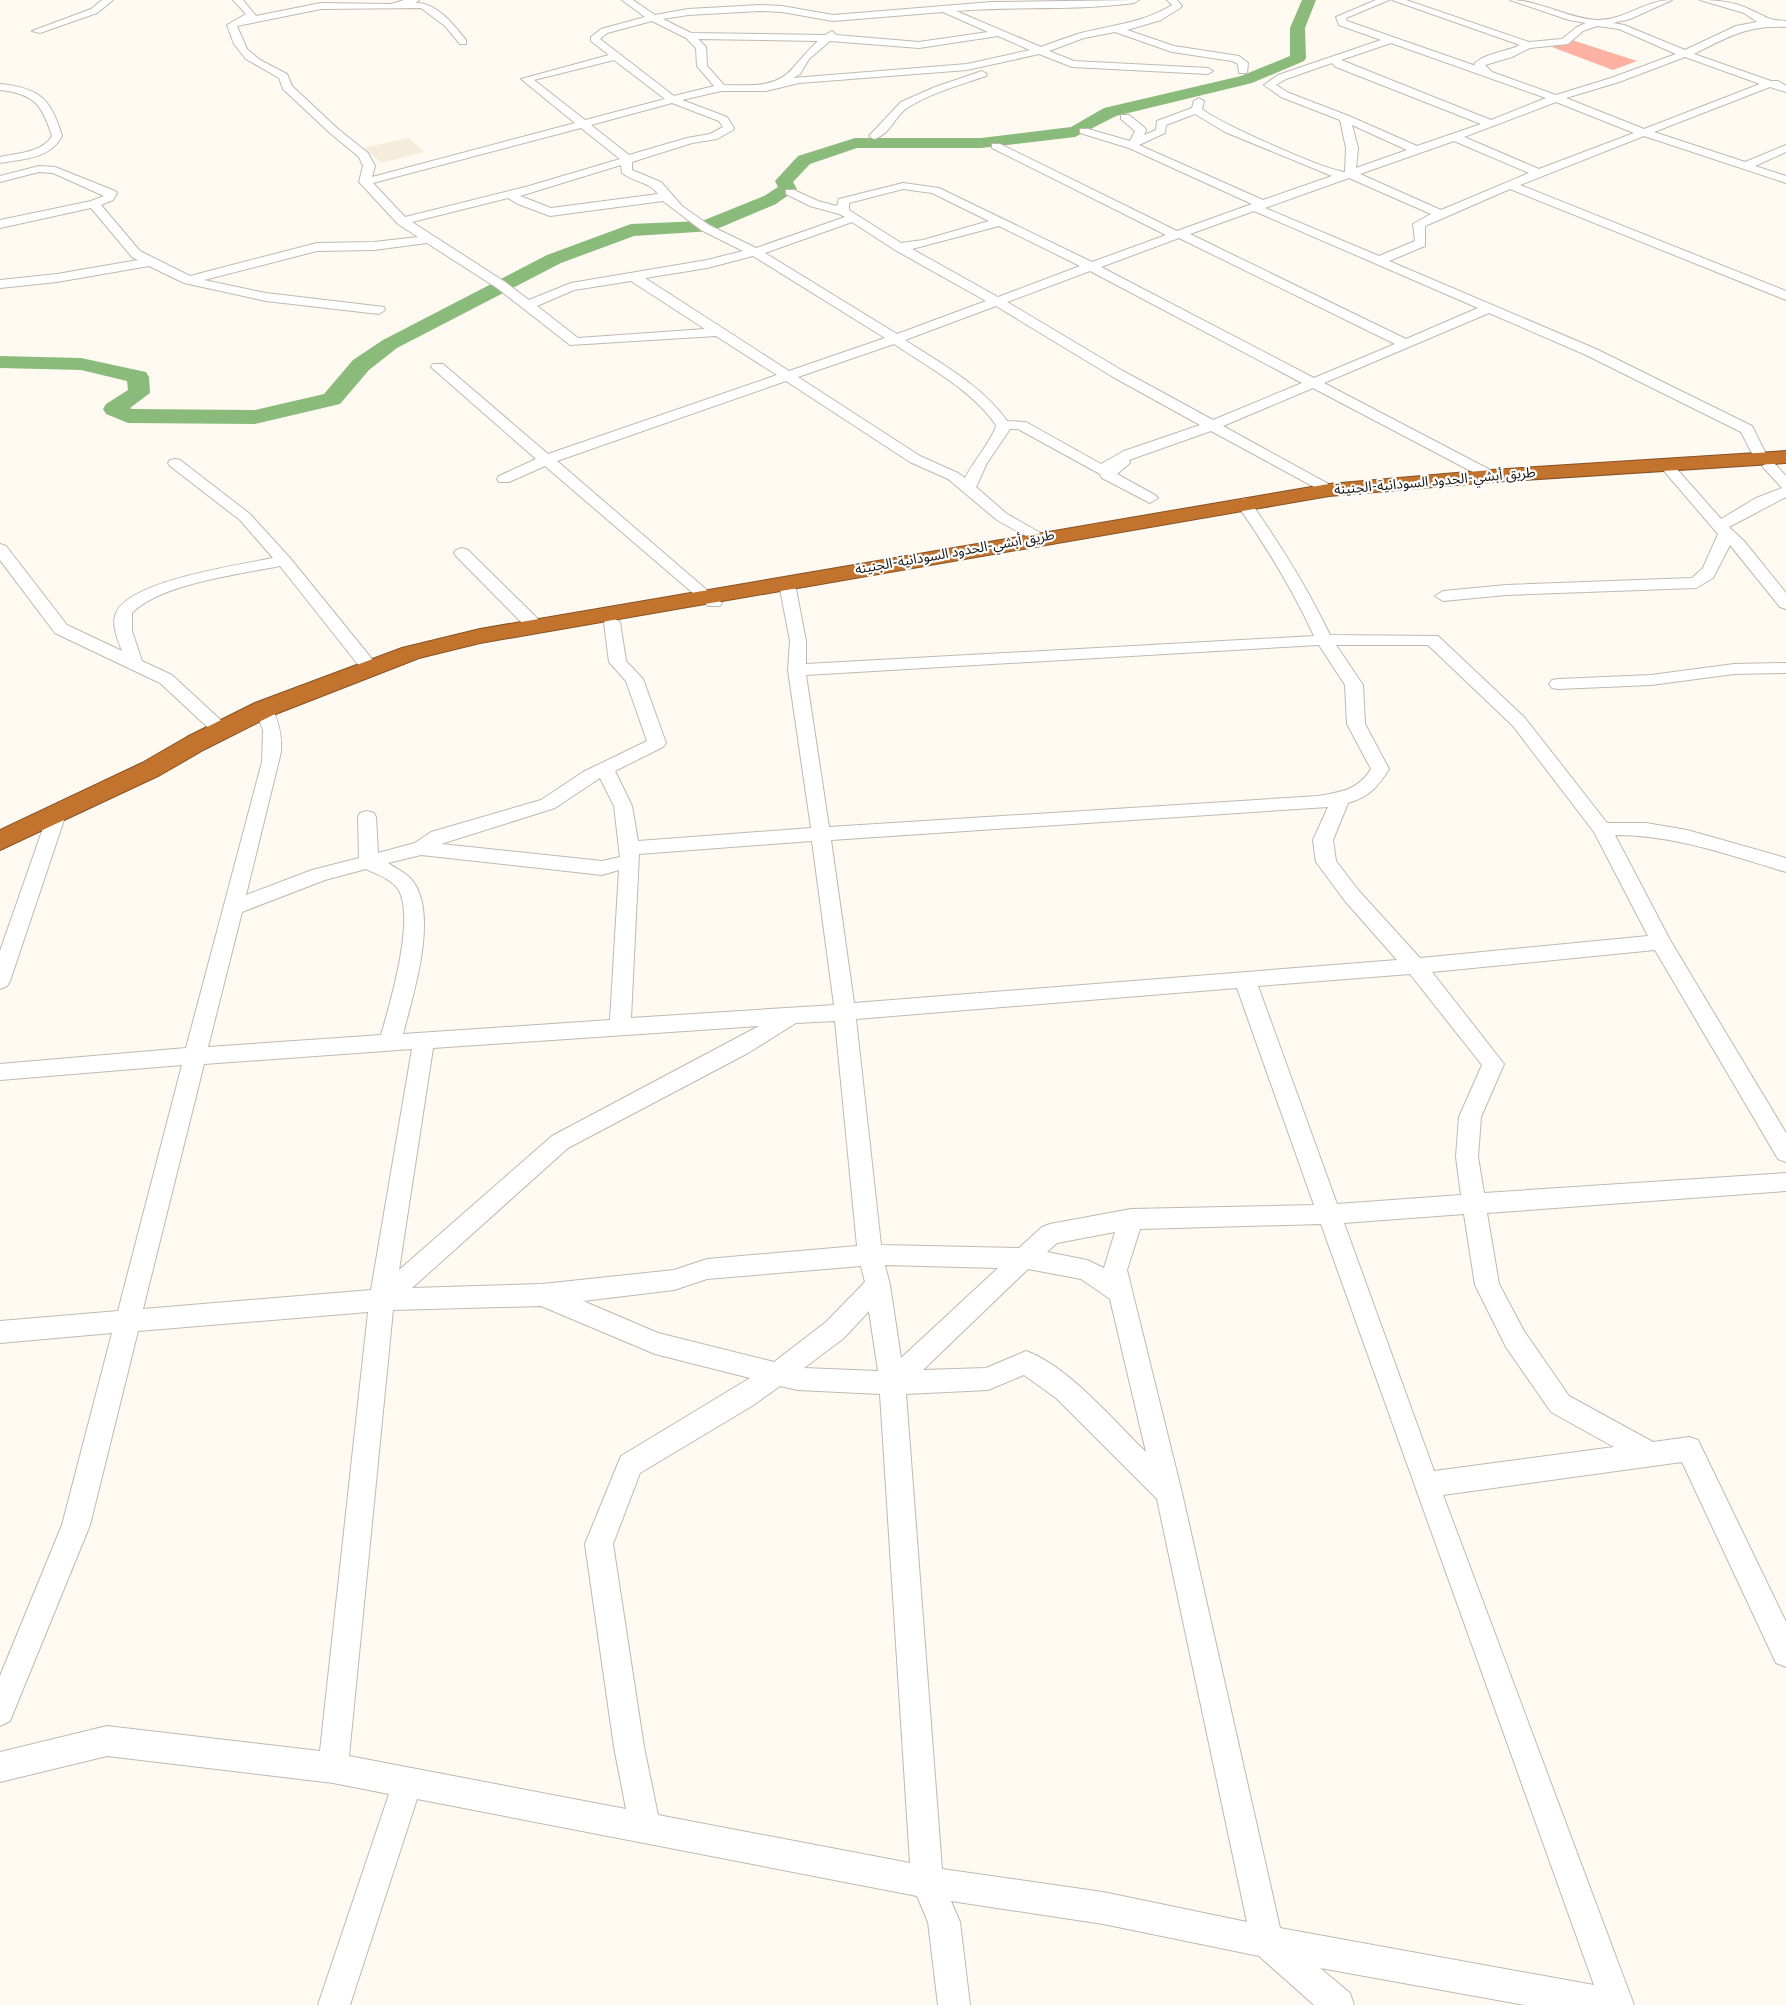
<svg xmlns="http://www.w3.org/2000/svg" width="1786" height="2005" viewBox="0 0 1786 2005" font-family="Overpass,'Noto Sans Arabic',sans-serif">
<rect width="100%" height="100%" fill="#fefaf2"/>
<!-- built -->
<polygon fill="#f5eddb" points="408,138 425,152 381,163 364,148"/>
<!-- green -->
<polygon fill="#fcb1a2" points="1572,40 1637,61 1613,70 1552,47"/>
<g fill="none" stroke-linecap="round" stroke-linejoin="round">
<!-- river -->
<polygon fill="#8bbb7b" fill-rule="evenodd" points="1302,0 1316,0 1305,28 1306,58 1304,61 1252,83 1116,116 1075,137 981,148 857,148 810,164 793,182 797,189 776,204 712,231 634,236 561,263 397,348 369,370 340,404 255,424 128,423 106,414 103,409 106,404 128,390 127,381 81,370 0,368 0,356 81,358 146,372 149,377 150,393 130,408 132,409 255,410 324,394 353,360 383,340 547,255 631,224 702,221 764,196 778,187 775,181 798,156 855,138 981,138 1071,127 1104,108 1241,76 1290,56 1290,28"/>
<!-- minor casing -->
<g stroke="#bfbab1" stroke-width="2">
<g id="minor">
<polygon points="102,0 113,0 97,13 40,33 32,31 91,9"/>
<path d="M233 0H243L256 16 321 3 391 4 404 0H419L416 3C436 2 454 25 466 40V44H460L445 26 421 8 321 9 237 26 247 49 260 60 287 74 292 86 338 129 368 153 375 166 372 177 575 123 521 79 609 55 591 41V37L601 29 645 17 622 0H633L655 15 688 9 760 5 782 6 833 15 992 2 1139 0 1134 3C1075 11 1015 6 956 11L1041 47C1054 42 1068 37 1081 33 1113 25 1143 23 1172 5L1167 0H1177L1182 6 1180 8 1161 20 1127 30 1174 46 1239 56 1248 63 1247 73H1239L1238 64 1232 61 1172 52 1115 32 1084 38 1049 51 1074 61 1208 68 1213 71 1208 74 1072 67 1039 54 967 70 799 83 766 91H721L682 100 727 117 734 128 733 130 717 139 692 143 632 162V170L661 182 682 206 709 225 756 248 845 217 839 214 810 206 786 194V190H794L818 201 837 206 839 199 903 183 939 188 1092 262 1166 235 992 148V144H1000L1177 231 1252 204 1129 148 1080 133V129H1088L1130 141 1135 131 1121 119V115H1129L1145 128 1146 130 1144 135 1156 130 1157 121 1192 108 1194 101 1199 98 1204 101 1202 109C1217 122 1326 171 1345 172L1346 148 1340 120 1281 97 1264 85 1278 75 1381 40 1339 25 1336 17 1376 0H1389L1346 18 1347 21 1476 66 1474 64C1485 53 1506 52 1520 45L1392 0H1406L1529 42 1562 39 1577 27 1586 23 1569 20 1510 0C1540 0 1566 18 1596 20 1623 21 1645 0 1672 0L1630 19 1613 23 1624 25 1685 50 1736 26 1757 22 1744 13 1700 0C1717 0 1736 2 1751 10 1768 17 1766 20 1786 21V27C1747 25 1728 37 1694 54L1771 81H1778L1786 86V92L1770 87 1654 132 1745 162 1786 145V152L1755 166 1786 176V183L1644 136 1520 185 1786 291V300L1510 189 1425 226V246L1389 261 1596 349 1752 426 1768 458 1766 461H1756L1741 432 1586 355 1489 313 1324 383 1496 473 1498 476 1496 479H1486L1313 388 1223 426 1334 487 1337 490 1334 493 1329 495 1211 431 1129 460 1130 463 1117 474 1155 495 1158 498 1150 503 1102 478 1100 474 1018 429H1010L987 463 976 487 1007 514 1046 536 1048 539 1046 542 1040 544 997 520 948 479 910 462 786 381 557 461 722 603 720 606H708L545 466 509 482H499L497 479 499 476 536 459 431 367 433 364H443L548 454 777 375 716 336 570 345 497 288 427 243 374 250 317 251 204 280 266 293 384 307 385 310 379 314 266 301 184 283 149 266 57 282 0 288V280L57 274 138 260 132 257 91 208 0 228V220L91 201 104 196 53 173 39 172 0 182V176L39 166 55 167 115 191 117 193 113 200 101 205 140 251 190 276 317 243 374 242 418 237 398 224 361 184 359 182 363 166 359 157 330 133 283 89 279 78 246 59 234 44 227 25 246 14ZM760 11 782 12 833 21 943 12 988 32 919 42 836 35 832 31 825 35 691 33 663 19 688 15ZM652 21 686 38 696 48 697 66 714 86 674 96 600 39 607 33ZM1597 26 1619 29 1676 54 1611 78 1556 95 1492 72 1485 65 1512 57 1530 48 1568 44 1583 31ZM998 36 1030 50 967 64 793 78 800 74 809 59 830 41 919 48ZM698 39 818 41C808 50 802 58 793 68 776 89 748 85 724 85L707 66 706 47ZM1391 43 1546 98 1491 120 1341 60ZM1685 57 1760 84 1644 129 1566 98 1619 82ZM614 60 665 99 585 120 534 80ZM1332 63 1336 67 1481 124 1417 146 1349 116 1289 93 1276 85 1286 79ZM1556 102 1634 133 1539 169 1464 137ZM672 103 719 121 723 127 710 134 687 138 629 155 591 125ZM1195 114 1225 132 1332 176 1263 200 1139 145 1165 133 1166 125ZM1352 125 1407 150 1356 168 1358 148ZM581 128 620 159 529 186 405 217 373 183ZM1454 141 1529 173 1441 210 1360 174ZM621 165 622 173C634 182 650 182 658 194L551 208 520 196ZM1349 178 1431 214 1413 224 1415 241 1379 256 1265 208ZM903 189 932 193 989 221 923 240 901 243 849 210V203ZM508 198 518 204 550 216 663 201 701 230 743 251 707 260 571 283 529 300 505 282 412 222ZM1254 211 1478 308 1406 339 1190 234ZM852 222 895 250 986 301 897 334 765 253ZM999 226 1080 266 998 297 912 249ZM1179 238 1395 344 1314 378 1101 267ZM753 256 885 338 789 371 645 278 707 268ZM1090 271 1302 383 1213 420 1123 371 1007 302ZM631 281 705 329 578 338 537 306 574 290ZM996 306 1113 377 1200 425 1124 451 1101 464 1026 422 1007 421C983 386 940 363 905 340ZM894 344C928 367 972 390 996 425 995 436 971 465 965 478L958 473 920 456 798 377Z"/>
<path d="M982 71 987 74 986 76C960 85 930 93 907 108 894 117 891 134 874 139L869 136 901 102 935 87Z"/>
<path d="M0 84C39 88 51 98 62 136 50 159 23 159 0 163V157C17 153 42 153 52 136 42 104 34 94 0 90Z"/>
<path d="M175 459 180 460 250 514 290 558 376 664 379 668 376 672H364L280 566C240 574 159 584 132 613V631L142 661 172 675 227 726 230 730 227 734H215L160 683 55 633 0 560V544L6 546 67 625 122 651C118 640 110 623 117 611 134 580 239 565 273 558L240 520 170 466 168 463 170 460Z"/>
<polygon points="1769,462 1774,463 1786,476 1786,497 1729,527 1744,541 1786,593 1786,609 1780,607 1730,545 1713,578 1696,588 1506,595 1443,601 1435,596 1443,591 1506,585 1692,578 1703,568 1718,534 1664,471 1666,468 1676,468 1721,519 1756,498 1782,488 1762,466"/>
<path d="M1244 498 1249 500C1280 544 1307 587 1330 635L1438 636 1525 718 1607 823H1646L1687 830 1786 858V872C1729 855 1675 835 1615 835L1670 940 1786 1133V1162L1778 1159 1655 950 1432 972 1504 1064 1481 1117 1478 1157 1484 1193 1786 1173V1191L1487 1213 1499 1284 1524 1331 1569 1396 1653 1442 1689 1437 1698 1440 1786 1622V1667L1776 1663 1682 1462 1443 1495 1634 2005H1525L1320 1968 1350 1993 1354 2005H1314L1259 1956 1103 1924 951 1901 960 1922 970 2005H938L928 1922 917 1896 417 1799 350 2005H318L389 1794 333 1783 107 1756 0 1782V1752L107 1726 320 1751 368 1312 138 1331 90 1525 10 1721 0 1726V1676L62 1525 112 1333 0 1343V1321L118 1311 182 1065 0 1080V1064L186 1048 262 762 263 730 255 709 258 705H270C279 720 282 735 281 752L246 895 312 870 359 858 358 817 360 813 367 811 374 813 376 817 378 853 415 843 431 832 541 800 583 772 647 741 626 681 609 662 604 622 612 617 620 622 626 661 643 679 666 743 663 747 615 771 632 806 638 841 811 828 788 670 790 641 780 589 782 586 788 584 796 589 806 641V664L1314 636C1292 588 1266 546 1236 503ZM1319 645 1345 685 1347 724 1371 769C1358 790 1341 792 1318 796L829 827 806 675ZM1336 645H1428L1513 726 1594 832 1648 936 1420 958 1359 891 1336 861 1333 840 1348 803C1369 797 1378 787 1389 769L1365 724 1363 685ZM600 778 614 806 620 857 602 861 441 844 555 808ZM1328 807 1313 840 1316 862 1345 901 1397 960 854 1003 831 840ZM812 841 834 1005 631 1018 639 854ZM421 855 602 875 619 870 610 1020 403 1034C413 995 440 912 411 879 405 872 395 868 388 863ZM366 869C376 874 391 879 398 889 416 917 390 1004 381 1035L208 1047 242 912 325 880ZM1410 974 1482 1065 1459 1117 1456 1157 1461 1195 1337 1204 1258 986ZM1237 988 1314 1205 1131 1209 1050 1224 1042 1227 1019 1248 881 1245 856 1019ZM835 1021 857 1246 707 1259 674 1270 542 1284 412 1288 568 1148 748 1053 796 1023ZM759 1026 552 1136 399 1270 433 1048ZM412 1049 371 1290 143 1309 204 1064ZM1464 1214 1475 1285 1506 1347 1551 1412 1614 1447 1434 1471 1344 1223ZM1321 1224 1594 1985 1280 1928 1182 1493 1127 1270 1140 1229ZM1115 1232 1104 1268 1087 1260 1047 1252 1057 1243ZM885 1265 998 1268 901 1358 890 1285ZM861 1266 865 1282 826 1322 774 1362 658 1333 583 1301 674 1290 707 1279ZM1028 1269 1081 1279 1110 1299 1146 1452C1114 1421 1068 1366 1026 1351L986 1368 923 1370ZM541 1306 655 1354 750 1378 621 1456 585 1544 614 1747 626 1809 349 1756 393 1310ZM869 1311 878 1371 804 1368 844 1338ZM1024 1375 1056 1398 1157 1499 1247 1922 1103 1892 942 1869 906 1394 988 1390ZM780 1386 798 1390 880 1394 910 1863 658 1815 644 1747 613 1544 640 1473 752 1406Z"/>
<polygon points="462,548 468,550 541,622 543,626 541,630 529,630 456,556 454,553 456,550"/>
<polygon points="1786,663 1786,673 1734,674 1651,685 1558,689 1552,688 1549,684 1552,680 1558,679 1651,675 1734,664"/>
<polygon points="57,808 64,810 66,814 10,981 7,986 0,989 0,951 48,814 50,810"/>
</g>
</g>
<!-- highway casing -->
<g stroke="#875325" stroke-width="2">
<polygon id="highway" points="1786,451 1786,463 1491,482 1329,496 480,643 419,658 273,715 205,749 160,775 0,850 0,830 142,763 187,737 255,703 402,648 480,629 1329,484 1491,470"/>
</g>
<!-- minor -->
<use href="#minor" fill="#fff" fill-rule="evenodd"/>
<!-- highway -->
<use href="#highway" fill="#c2732d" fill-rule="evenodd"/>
</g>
<g text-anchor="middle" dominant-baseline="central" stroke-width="4.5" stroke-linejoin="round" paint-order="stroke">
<!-- far-street labels -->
<g font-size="14" fill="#1a1815" stroke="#fff">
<text transform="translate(1435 482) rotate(-5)">طريق أبشي-الحدود السودانية-الجنينة</text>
<text transform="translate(955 553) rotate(-10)">طريق أبشي-الحدود السودانية-الجنينة</text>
</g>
</g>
</svg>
